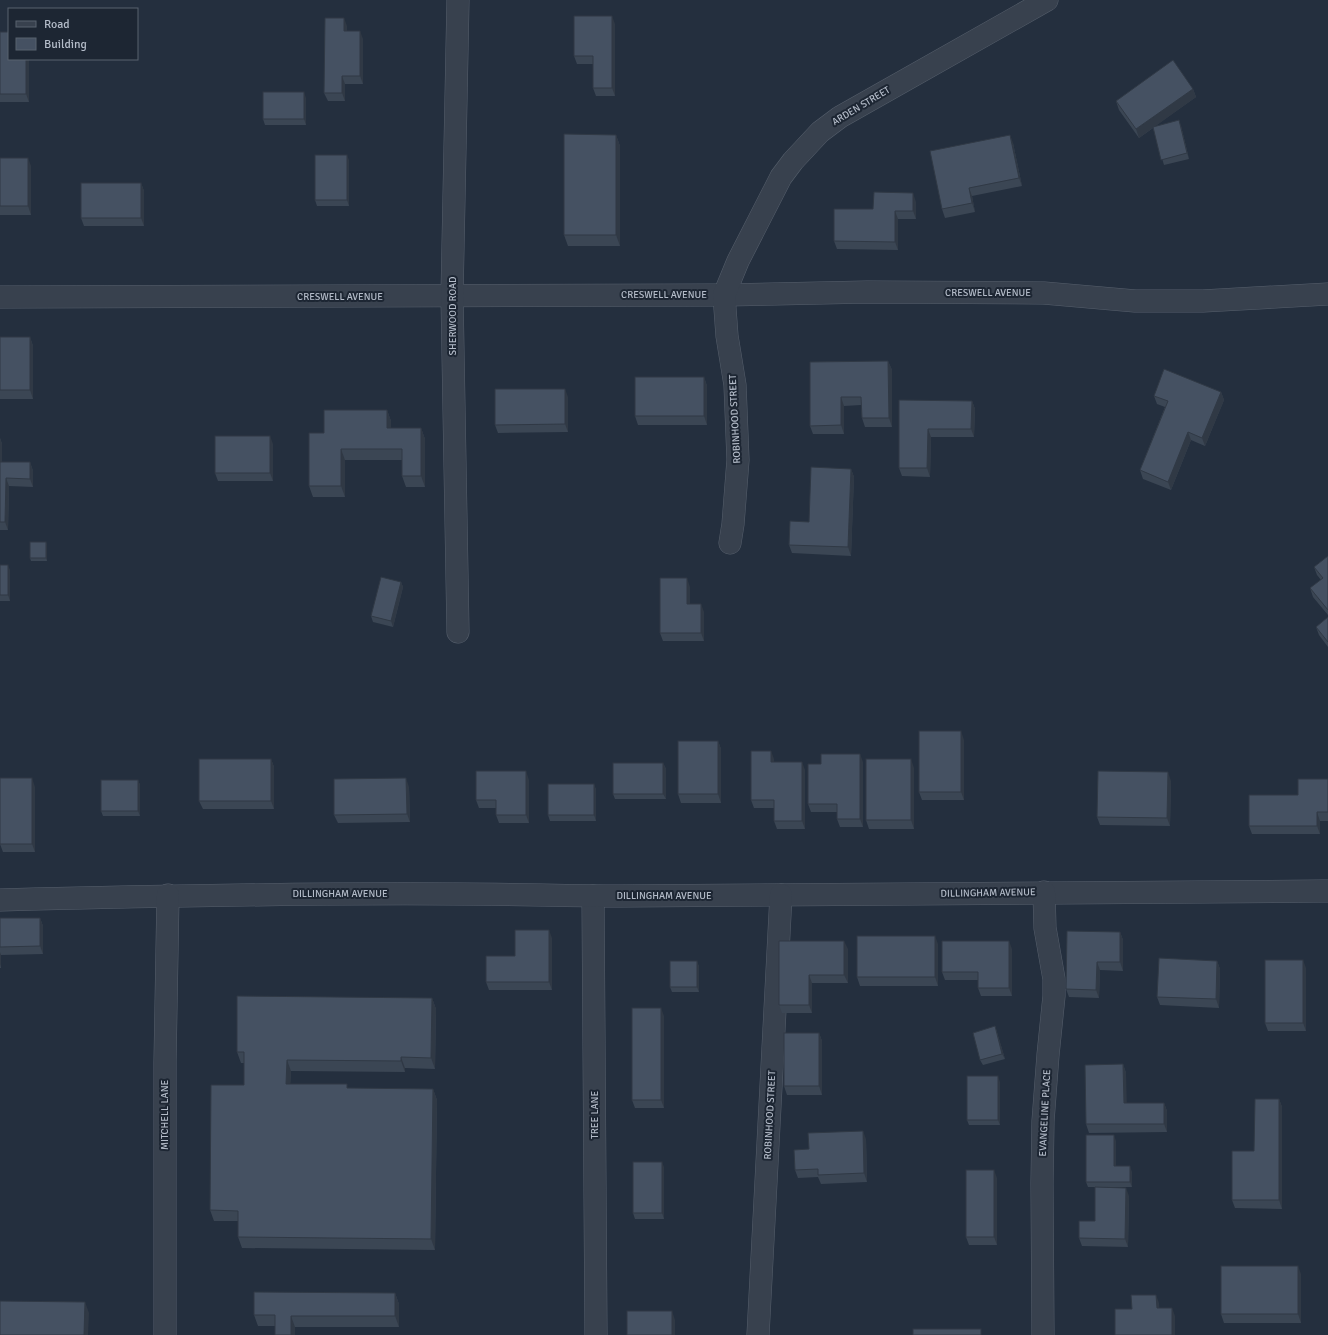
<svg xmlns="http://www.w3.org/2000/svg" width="1328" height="1335" viewBox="0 0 1328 1335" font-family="Signika,sans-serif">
<rect width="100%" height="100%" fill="#242f3e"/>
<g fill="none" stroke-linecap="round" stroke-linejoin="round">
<!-- minor casing -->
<g stroke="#565f6c" stroke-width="23">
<g id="minor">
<polyline points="0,297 724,295 867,292 1044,293 1135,301 1203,301 1328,294"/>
<polyline points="730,543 733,524 738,460 735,385 727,336 724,295 738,261 781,177 793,161 820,132 840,117 1047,0"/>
<polyline points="458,632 452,296 458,0"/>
<polyline points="593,896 596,1335"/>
<path d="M0 900C153 896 307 893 460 894 514 894 567 896 621 896 856 895 1092 892 1328 891"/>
<polyline points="165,1335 165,1062 168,895"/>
<polyline points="758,1335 781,895"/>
<polyline points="1043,1335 1042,1183 1043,1121 1048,1055 1054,996 1054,979 1045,928 1044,892"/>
</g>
</g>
<!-- minor -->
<use href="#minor" stroke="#38414e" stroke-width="22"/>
</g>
<!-- wall -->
<g fill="#3b4654">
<polygon points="615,24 615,96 596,96 593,88 593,64 577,64 574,56"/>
<polygon points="347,26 347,31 363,39 363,84 345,84 345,101 328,101 324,93"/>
<polygon points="0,32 29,59 29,102 0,102"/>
<polygon points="1193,89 1196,97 1155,126 1181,126 1189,159 1164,165 1153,128 1139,138 1119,110 1116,101"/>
<polygon points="306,98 306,125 265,125 263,119"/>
<polygon points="616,135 620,146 620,246 568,246 564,235"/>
<polygon points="1013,143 1022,186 972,196 975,212 945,218 942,209"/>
<polygon points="0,158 31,166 31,215 0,215"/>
<polygon points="349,160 349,206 317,206 315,200"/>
<polygon points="141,183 144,191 144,226 84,226 81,218"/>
<polygon points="916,202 916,219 898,219 898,250 837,249 834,241 873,209"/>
<polygon points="0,337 30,337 33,346 33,399 0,399"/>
<polygon points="888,361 892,370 892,427 865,427 862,418 861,405 844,406 844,434 813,434 810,426 810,362"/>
<polygon points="704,377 707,386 707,425 638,425 635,416"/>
<polygon points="1221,392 1224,400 1205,446 1191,440 1171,490 1143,479 1140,470 1165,407 1157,404 1154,396"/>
<polygon points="568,397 568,432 498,433 495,425"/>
<polygon points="899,400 972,401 975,409 974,437 931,437 930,477 902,476 899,468"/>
<polygon points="387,410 391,421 391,428 421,428 425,439 425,487 406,487 402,476 402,460 345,460 345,497 313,497 309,486 324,433"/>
<polygon points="0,438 2,444 2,462 30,462 33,471 33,487 9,486 8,530 0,530"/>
<polygon points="273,444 273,481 218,481 215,473"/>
<polygon points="851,469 854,477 851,556 792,553 789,545 809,522"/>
<polygon points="46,542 47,545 47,561 31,561 30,558"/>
<polygon points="1328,556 1328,615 1313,597 1310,588 1321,580 1317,575 1314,567"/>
<polygon points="0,565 10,570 10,601 0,601"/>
<polygon points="401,582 403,587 393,627 373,622 371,616"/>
<polygon points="690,587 690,604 704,612 704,641 663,641 660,633"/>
<polygon points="1328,617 1328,647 1319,635 1316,627"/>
<polygon points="964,740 964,800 922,800 919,792"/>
<polygon points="718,741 721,749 721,803 681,803 678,794"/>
<polygon points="271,759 274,767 274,809 203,809 199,801"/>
<polygon points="774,759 774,762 805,770 805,829 777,829 774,821 774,808 754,808 751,800"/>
<polygon points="863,762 863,827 840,827 837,819 837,812 811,812 808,804 821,764"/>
<polygon points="663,763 666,769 666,799 615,799 613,794"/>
<polygon points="914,768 914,829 869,829 866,820"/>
<polygon points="1328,779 1328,821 1320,821 1320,834 1252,834 1249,826 1298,795"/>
<polygon points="138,780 140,785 140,816 103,816 101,811"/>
<polygon points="529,780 529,823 499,823 496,815 496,808 479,808 476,800"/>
<polygon points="1171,781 1170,826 1100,825 1097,817"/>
<polygon points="594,784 596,790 596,821 550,821 548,815"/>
<polygon points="35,787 35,852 3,852 0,844"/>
<polygon points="409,787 410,822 338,823 334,815"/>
<polygon points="0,918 40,918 43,926 43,954 1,955 1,968 0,968"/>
<polygon points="1120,932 1123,940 1123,971 1100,970 1099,998 1069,997 1066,989"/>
<polygon points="552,938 552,990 489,990 486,982 515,956"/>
<polygon points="779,941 848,949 848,983 812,983 812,1013 782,1013 779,1005"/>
<polygon points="938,944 938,986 860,986 857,977"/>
<polygon points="1012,949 1012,996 981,996 978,988 978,980 945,980 942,972"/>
<polygon points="697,961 699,967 699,992 672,992 670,987"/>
<polygon points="1217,961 1220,969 1219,1008 1160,1005 1157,997"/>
<polygon points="1306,968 1306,1031 1268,1031 1265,1023"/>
<polygon points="432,998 436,1009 435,1069 405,1068 405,1072 291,1071 290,1084 349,1088 433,1089 437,1100 435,1250 242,1248 238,1237 238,1221 214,1221 210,1210 244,1085 244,1063 241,1063 237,1052"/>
<polygon points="664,1016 664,1108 635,1108 632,1100"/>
<polygon points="995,1026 1005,1059 983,1065 980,1060"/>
<polygon points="819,1033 822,1041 822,1095 787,1095 784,1086"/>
<polygon points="1123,1064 1126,1073 1126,1103 1164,1103 1167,1111 1167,1132 1089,1133 1086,1124"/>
<polygon points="1000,1082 1000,1125 969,1125 967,1120"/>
<polygon points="1279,1099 1282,1107 1282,1209 1235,1208 1232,1200 1254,1151"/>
<polygon points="866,1139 867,1182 821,1184 818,1177 798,1178 795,1170 809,1149"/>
<polygon points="1116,1141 1116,1166 1132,1172 1132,1187 1088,1187 1086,1182"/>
<polygon points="664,1167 664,1219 635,1219 633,1213"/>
<polygon points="997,1178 997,1245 969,1245 966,1237"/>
<polygon points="1129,1196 1128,1247 1082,1246 1079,1238"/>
<polygon points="1301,1274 1301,1323 1224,1323 1221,1314"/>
<polygon points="395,1293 399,1304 399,1327 295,1327 295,1335 275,1326 258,1326 254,1315"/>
</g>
<!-- shaded-wall -->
<g fill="#303945">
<polygon points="612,16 615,24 615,96 612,88"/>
<polygon points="344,18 347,26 347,39 344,31"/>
<polygon points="360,31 363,39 363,84 360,76"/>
<polygon points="26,59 29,59 29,102 26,94"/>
<polygon points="342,76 345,84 345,101 342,93"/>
<polygon points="1193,89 1196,97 1139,138 1136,129"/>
<polygon points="304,92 306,98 306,125 304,119"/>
<polygon points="1179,120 1181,126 1189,159 1187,153"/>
<polygon points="616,135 620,146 620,246 616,235"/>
<polygon points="1010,135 1013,143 1022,186 1019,178"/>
<polygon points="347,155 349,160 349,206 347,200"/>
<polygon points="28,158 31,166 31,215 28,206"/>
<polygon points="141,183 144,191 144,226 141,218"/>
<polygon points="969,188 972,196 975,212 972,203"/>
<polygon points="913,193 916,202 916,219 913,211"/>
<polygon points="895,211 898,219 898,250 895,242"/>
<polygon points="30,337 33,346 33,399 30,390"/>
<polygon points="888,361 892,370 892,427 889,418"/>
<polygon points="704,377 707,386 707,425 704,416"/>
<polygon points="565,389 568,397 568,432 565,424"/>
<polygon points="1221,392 1224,400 1205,446 1202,438"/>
<polygon points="841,397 844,406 844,434 841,425"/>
<polygon points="972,401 975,409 974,437 971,429"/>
<polygon points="387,410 391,421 391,439 387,428"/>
<polygon points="421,428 425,439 425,487 421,476"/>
<polygon points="928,429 931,437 930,477 927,468"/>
<polygon points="1188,432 1191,440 1171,490 1168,482"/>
<polygon points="270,436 273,444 273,481 270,473"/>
<polygon points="0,438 2,444 2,470 0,465"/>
<polygon points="341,449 345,460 345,497 341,486"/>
<polygon points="30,462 33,471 33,487 30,479"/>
<polygon points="851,469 854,477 851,556 848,547"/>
<polygon points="6,478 9,486 8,530 5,522"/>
<polygon points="46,542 47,545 47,561 46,558"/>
<polygon points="8,565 10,570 10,601 8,595"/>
<polygon points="687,578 690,587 690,612 687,604"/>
<polygon points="401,582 403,587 393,627 391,621"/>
<polygon points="701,604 704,612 704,641 701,633"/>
<polygon points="961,731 964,740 964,800 961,792"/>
<polygon points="718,741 721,749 721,803 718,794"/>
<polygon points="771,751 774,759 774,770 771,762"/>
<polygon points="860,754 863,762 863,827 860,819"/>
<polygon points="271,759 274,767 274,809 271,801"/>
<polygon points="911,759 914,768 914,829 911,820"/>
<polygon points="802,762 805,770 805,829 802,821"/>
<polygon points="663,763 666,769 666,799 663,794"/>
<polygon points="526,771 529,780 529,823 526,815"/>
<polygon points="1168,772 1171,781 1170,826 1167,818"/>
<polygon points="32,778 35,787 35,852 32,844"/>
<polygon points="406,778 409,787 410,822 407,814"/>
<polygon points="138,780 140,785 140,816 138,811"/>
<polygon points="594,784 596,790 596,821 594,815"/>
<polygon points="1317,812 1320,821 1320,834 1317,826"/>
<polygon points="40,918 43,926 43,954 40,946"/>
<polygon points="549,930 552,938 552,990 549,982"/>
<polygon points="1120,932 1123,940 1123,971 1120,962"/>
<polygon points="935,936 938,944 938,986 935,977"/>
<polygon points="844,941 848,949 848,983 844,975"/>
<polygon points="1009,941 1012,949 1012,996 1009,988"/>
<polygon points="0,952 1,955 1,968 0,964"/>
<polygon points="1303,960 1306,968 1306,1031 1303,1023"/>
<polygon points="697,961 699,967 699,992 697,987"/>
<polygon points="1217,961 1220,969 1219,1008 1216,999"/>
<polygon points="1097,962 1100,970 1099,998 1096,990"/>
<polygon points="809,975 812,983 812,1013 809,1005"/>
<polygon points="432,998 436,1009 435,1069 431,1058"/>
<polygon points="661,1008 664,1016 664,1108 661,1100"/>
<polygon points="995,1026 997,1032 1005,1059 1002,1054"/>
<polygon points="819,1033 822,1041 822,1095 819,1086"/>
<polygon points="401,1057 405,1068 405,1072 401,1061"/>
<polygon points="287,1060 291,1071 290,1095 286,1084"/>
<polygon points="1123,1064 1126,1073 1127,1111 1124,1103"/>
<polygon points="998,1076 1000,1082 1000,1125 998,1120"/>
<polygon points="433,1089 437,1100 435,1250 431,1239"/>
<polygon points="1279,1099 1282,1107 1282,1209 1279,1200"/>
<polygon points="1164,1103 1167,1111 1167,1132 1164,1124"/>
<polygon points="863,1131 866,1139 867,1182 864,1173"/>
<polygon points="1114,1135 1116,1141 1116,1172 1114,1166"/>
<polygon points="662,1162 664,1167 664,1219 662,1213"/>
<polygon points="1130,1166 1132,1172 1132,1187 1130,1182"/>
<polygon points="994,1170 997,1178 997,1245 994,1237"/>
<polygon points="1126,1188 1129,1196 1128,1247 1125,1239"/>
<polygon points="1298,1266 1301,1274 1301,1323 1298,1314"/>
<polygon points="395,1293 399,1304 399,1327 395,1316"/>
<polygon points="1156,1295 1159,1303 1160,1316 1157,1308"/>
<polygon points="85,1302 89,1313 88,1335 84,1335"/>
<polygon points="1172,1308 1175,1316 1175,1335 1172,1335"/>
<polygon points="672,1311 675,1320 675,1335 672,1335"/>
<polygon points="291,1316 295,1327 295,1335 291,1335"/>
</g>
<!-- building -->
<g fill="#455162" stroke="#303945">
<polygon points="574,16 612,16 612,88 593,88 593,56 574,56"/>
<polygon points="325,18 344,18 344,31 360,31 360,76 342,76 342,93 324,93"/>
<polygon points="0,32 9,32 9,59 26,59 26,94 0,94"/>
<polygon points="1173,60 1193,89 1136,129 1116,101"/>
<rect x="263" y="92" width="41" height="27"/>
<polygon points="1179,120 1187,153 1161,160 1153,127"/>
<polygon points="564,134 616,135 616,235 564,235"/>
<polygon points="1010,135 1019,178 969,188 972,203 942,209 930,151"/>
<rect x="315" y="155" width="32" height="45"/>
<rect x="0" y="158" width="28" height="48"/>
<rect x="81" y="183" width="60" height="35"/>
<polygon points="874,192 913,193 913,211 895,211 895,242 834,241 834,209 873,209"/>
<rect x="0" y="337" width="30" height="53"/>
<polygon points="888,361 889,418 862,418 861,397 841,397 841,425 810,426 810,362"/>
<polygon points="1164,369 1221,392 1202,438 1188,432 1168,482 1140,470 1168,401 1154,396"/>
<rect x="635" y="377" width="69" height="39"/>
<polygon points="495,389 565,389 565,424 495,425"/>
<polygon points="899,400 972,401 971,429 928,429 927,468 899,468"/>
<polygon points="324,410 387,410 387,428 421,428 421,476 402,476 402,449 341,449 341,486 309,486 309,433 324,433"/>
<rect x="215" y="436" width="55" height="37"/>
<polygon points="0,462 30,462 30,479 6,478 5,522 0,522"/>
<polygon points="811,467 851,469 848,547 789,545 790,521 809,522"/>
<rect x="30" y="542" width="16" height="16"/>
<polygon points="1328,556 1328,610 1310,588 1323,578 1314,567"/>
<rect x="0" y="565" width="8" height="30"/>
<polygon points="381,577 401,582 391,621 371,616"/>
<polygon points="660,578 687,578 687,604 701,604 701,633 660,633"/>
<polygon points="1328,617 1328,642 1316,627"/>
<rect x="919" y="731" width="42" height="61"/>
<rect x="678" y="741" width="40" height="53"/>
<polygon points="751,751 771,751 771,762 802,762 802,821 774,821 774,800 751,800"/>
<polygon points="821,754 860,754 860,819 837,819 837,804 808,804 808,764 821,764"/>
<rect x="199" y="759" width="72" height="42"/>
<rect x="866" y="759" width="45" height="61"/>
<rect x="613" y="763" width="50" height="31"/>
<polygon points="476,771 526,771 526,815 496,815 496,800 476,800"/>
<polygon points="1098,771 1168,772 1167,818 1097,817"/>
<rect x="0" y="778" width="32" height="66"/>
<polygon points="406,778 407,814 334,815 334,779"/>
<polygon points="1298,779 1328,779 1328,812 1317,812 1317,826 1249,826 1249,795 1298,795"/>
<rect x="101" y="780" width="37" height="31"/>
<rect x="548" y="784" width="46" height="31"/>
<polygon points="0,918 40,918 40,946 0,947"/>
<polygon points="515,930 549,930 549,982 486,982 486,956 515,956"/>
<polygon points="1067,931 1120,932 1120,962 1097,962 1096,990 1066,989"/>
<rect x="857" y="936" width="78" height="41"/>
<polygon points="779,941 844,941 844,975 809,975 809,1005 779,1005"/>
<polygon points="942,941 1009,941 1009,988 978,988 978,972 942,972"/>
<polygon points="1159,958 1217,961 1216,999 1157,997"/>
<rect x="1265" y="960" width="38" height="63"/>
<rect x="670" y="961" width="27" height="26"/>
<polygon points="237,996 432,998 431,1058 401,1057 401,1061 287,1060 286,1084 347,1084 347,1088 433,1089 431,1239 238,1237 238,1211 210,1210 211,1085 244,1085 244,1052 237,1052"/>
<rect x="632" y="1008" width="29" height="92"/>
<polygon points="995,1026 1002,1054 980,1060 973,1033"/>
<rect x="784" y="1033" width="35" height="53"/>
<polygon points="1123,1064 1124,1103 1164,1103 1164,1124 1086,1124 1085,1065"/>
<rect x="967" y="1076" width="31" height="44"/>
<polygon points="1255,1099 1279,1099 1279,1200 1232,1200 1232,1151 1254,1151"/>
<polygon points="863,1131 864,1173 818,1175 818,1169 795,1170 794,1150 809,1149 808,1133"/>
<polygon points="1086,1135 1114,1135 1114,1166 1130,1166 1130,1182 1086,1182"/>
<rect x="633" y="1162" width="29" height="51"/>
<rect x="966" y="1170" width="28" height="67"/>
<polygon points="1095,1187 1126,1188 1125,1239 1079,1238 1079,1221 1095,1221"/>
<rect x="1221" y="1266" width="77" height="48"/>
<polygon points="254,1292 395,1293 395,1316 291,1316 291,1335 275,1335 275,1315 254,1315"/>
<polygon points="1131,1295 1156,1295 1157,1308 1172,1308 1172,1335 1115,1335 1115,1309 1132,1309"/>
<polygon points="0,1301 85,1302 84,1335 0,1335"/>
<rect x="627" y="1311" width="45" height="24"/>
<rect x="913" y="1329" width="68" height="6"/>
</g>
<g text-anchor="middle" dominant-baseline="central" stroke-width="4" stroke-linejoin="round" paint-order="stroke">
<!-- street labels -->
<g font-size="10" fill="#b4bcc9" stroke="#1d2633">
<text transform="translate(861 106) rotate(-31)">ARDEN STREET</text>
<text x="988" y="293">CRESWELL AVENUE</text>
<text x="664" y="295">CRESWELL AVENUE</text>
<text x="340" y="297">CRESWELL AVENUE</text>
<text transform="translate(453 316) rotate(-90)">SHERWOOD ROAD</text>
<text transform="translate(735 419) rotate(-93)">ROBINHOOD STREET</text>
<text transform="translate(988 893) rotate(-1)">DILLINGHAM AVENUE</text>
<text x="340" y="894">DILLINGHAM AVENUE</text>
<text x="664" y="896">DILLINGHAM AVENUE</text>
<text transform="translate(1045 1113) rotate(-87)">EVANGELINE PLACE</text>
<text transform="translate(165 1115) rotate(-90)">MITCHELL LANE</text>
<text transform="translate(595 1115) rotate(-90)">TREE LANE</text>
<text transform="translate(770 1115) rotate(-87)">ROBINHOOD STREET</text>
</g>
</g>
<!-- legend -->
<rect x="8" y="8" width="130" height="52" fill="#1d2633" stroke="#59626f"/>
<rect x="16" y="21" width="20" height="6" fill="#38414e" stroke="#59626f"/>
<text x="44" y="28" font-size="12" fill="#b4bcc9">Road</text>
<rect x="16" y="38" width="20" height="12" fill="#455162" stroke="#59626f"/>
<text x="44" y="48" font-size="12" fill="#b4bcc9">Building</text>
</svg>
